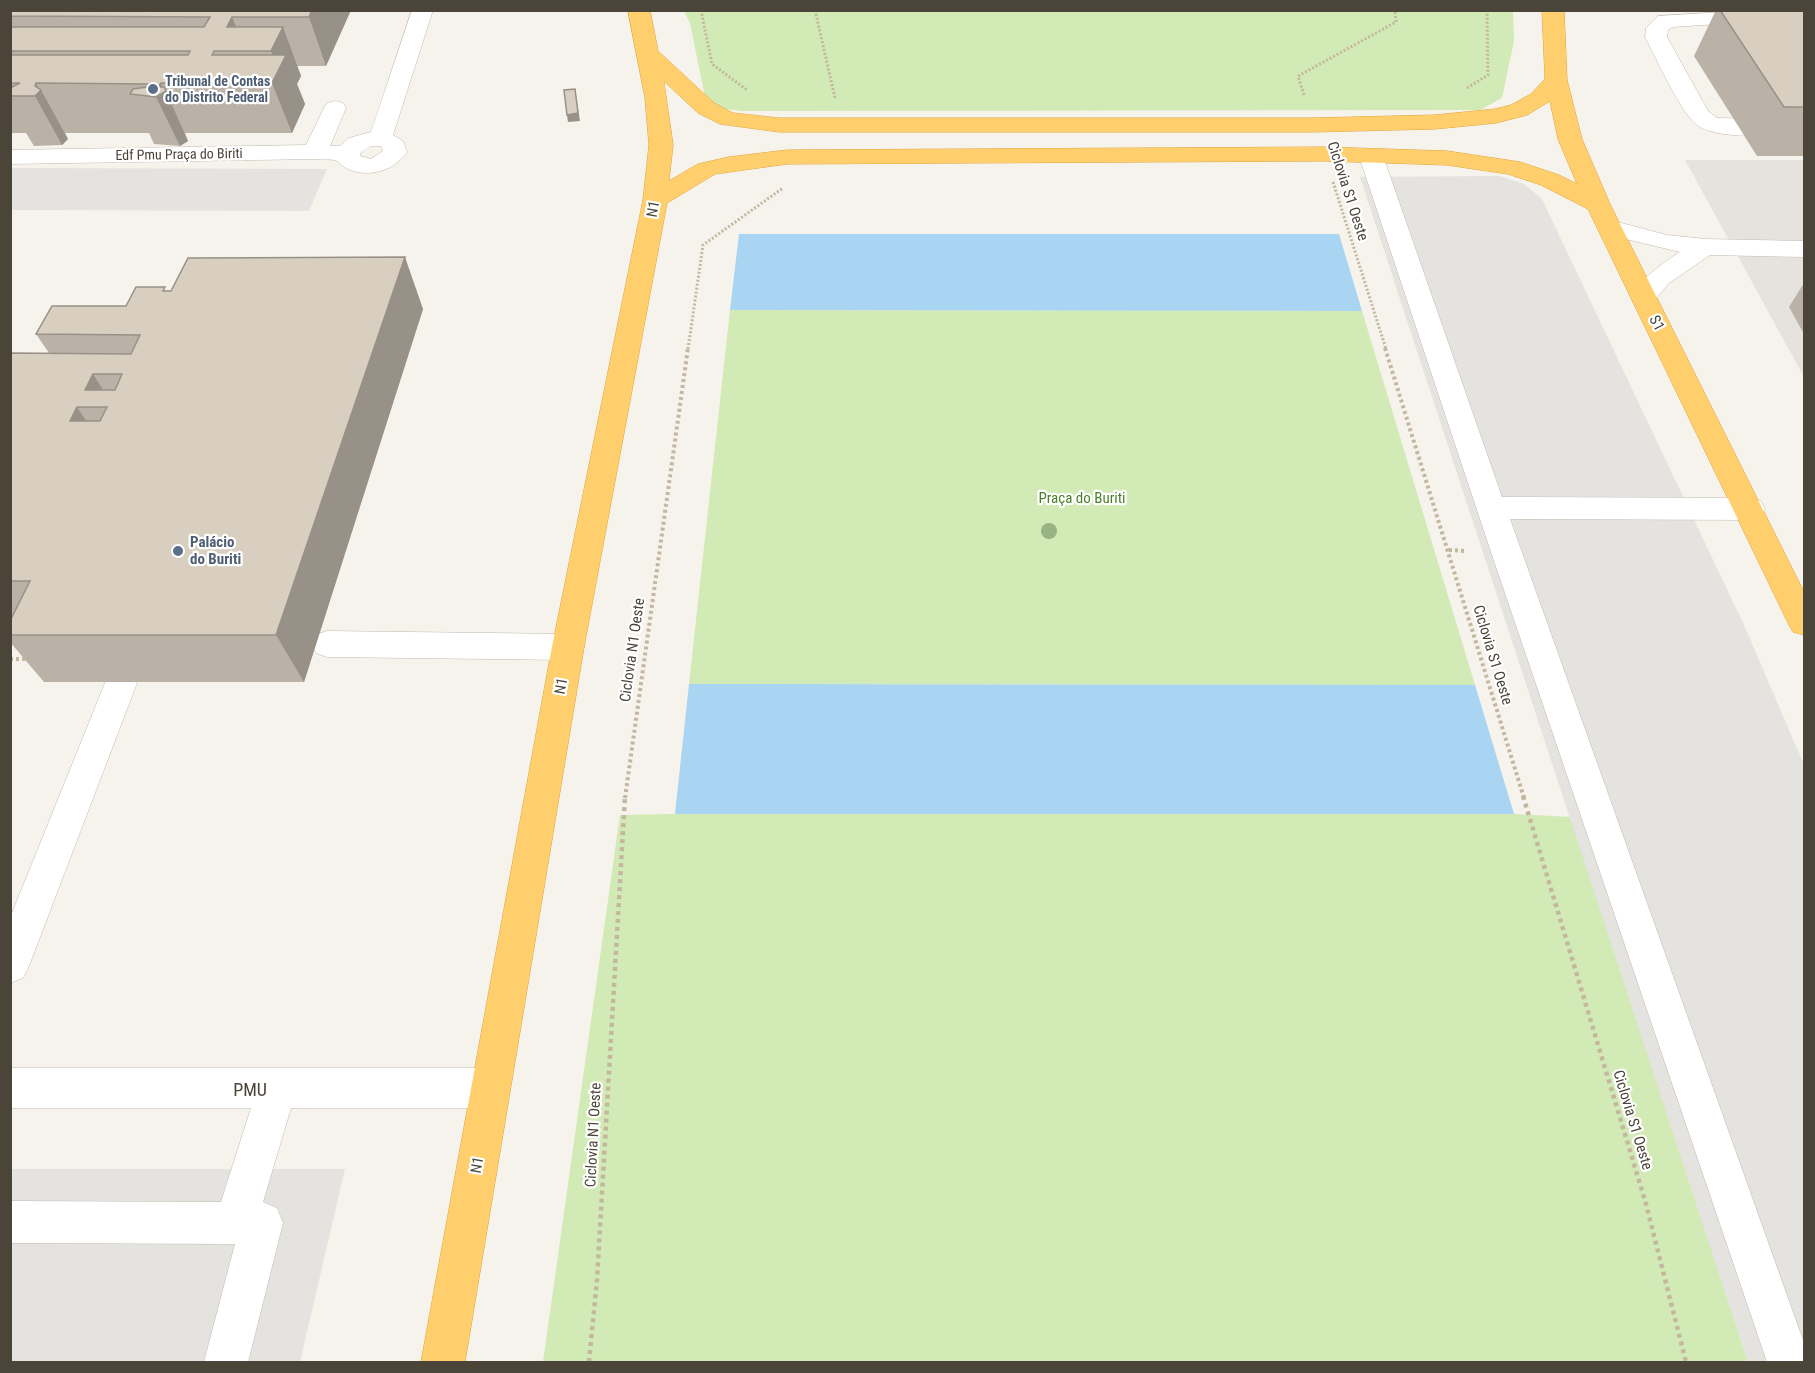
<svg xmlns="http://www.w3.org/2000/svg" width="1815" height="1373" viewBox="0 0 1815 1373" font-family="'Roboto Condensed',sans-serif">
<rect width="100%" height="100%" fill="#f6f3ec"/>
<!-- industrial -->
<polygon fill="#e6e2dd" points="1685,160 1804,160 1804,377"/>
<!-- green -->
<g fill="#d2eab5">
<polygon points="1513,10 1514,41 1502,98 1480,110 741,111 719,108 705,97 690,23 684,11"/>
<polygon points="730,310 1362,311 1475,685 689,684"/>
<polygon points="675,814 1514,814 1571,817 1748,1362 543,1362 620,815"/>
</g>
<!-- parking -->
<g fill="#e5e3e0">
<polygon points="11,168 327,169 309,211 11,210"/>
<polygon points="1500,176 1524,184 1542,199 1744,625 1804,765 1804,1362 1748,1362 1360,177"/>
<polygon points="11,1169 345,1169 300,1362 11,1362"/>
</g>
<!-- water -->
<g fill="#a9d4f2">
<polygon points="739,234 1339,234 1362,311 730,310"/>
<polygon points="689,684 1475,685 1514,814 675,814"/>
</g>
<g fill="none" stroke-linecap="round" stroke-linejoin="round">
<!-- minor casing -->
<g stroke="#c2bbae" stroke-width="1">
<g id="minor">
<path d="M412 10H433L393 135 403 141 407 152C394 171 368 179 346 168 342 166 339 162 335 160 329 159 321 160 315 159L10 164V150L306 145 324 108 327 103 335 101 343 103 346 108 330 146H340L349 138 371 132ZM371 146H381L383 151 371 159 360 156 361 152Z"/>
<path d="M1741 11 1749 12 1752 17 1749 22 1672 27 1668 30 1667 37 1708 111 1717 118 1804 120V134C1778 135 1722 140 1700 127 1682 117 1656 57 1645 37L1646 28 1658 16Z"/>
<polygon points="1371,149 1379,151 1383,156 1502,497 1750,498 1761,501 1765,509 1761,517 1750,520 1510,519 1804,1343 1804,1362 1767,1362 1491,552 1359,156 1363,151"/>
<path d="M1610 220 1667 235 1705 239 1804 241V257L1710 255 1669 283 1653 302 1644 304 1635 302 1631 296C1644 276 1660 265 1680 252L1601 233 1597 228 1601 223Z"/>
<polygon points="327,631 568,634 579,638 584,647 579,656 568,660 327,657 316,653 311,644 316,635"/>
<polygon points="121,670 133,674 137,683 29,966 23,978 10,983 10,918 105,683 109,674"/>
<polygon points="10,1068 490,1068 504,1074 510,1088 504,1102 490,1108 291,1108 263,1202 277,1208 283,1223 248,1362 204,1362 235,1244 10,1243 10,1201 221,1202 251,1108 10,1108"/>
</g>
</g>
<!-- highway casing -->
<g stroke="#e0a43c" stroke-width="1">
<path id="highway" d="M628 10H650L658 51 714 103 733 113 779 118H1313L1435 115 1495 109 1511 105 1531 94 1545 79 1542 10H1564L1567 80 1582 139 1610 204 1804 592V635L1793 632 1788 623 1588 209 1541 185 1508 174 1447 165 1324 161 787 164 715 174 667 203 584 647 465 1362H421L552 647 643 200 649 145 645 98ZM664 81 698 113 720 124 779 132H1313L1435 129 1496 123 1527 115 1550 101 1558 139 1577 184 1559 175 1520 162 1447 151 1324 147 787 150 729 157 698 164 669 181 673 145Z"/>
</g>
<!-- path-far2 -->
<g stroke="#c4b79f" stroke-width="3" stroke-dasharray="2 2" stroke-linecap="butt">
<polyline points="701,10 712,64 747,90"/>
<polyline points="815,10 835,98"/>
<polyline points="1467,88 1488,75 1487,10"/>
<polyline points="1304,95 1298,76 1396,22 1395,10"/>
<polyline points="1333,182 1386,349"/>
<polyline points="688,349 703,245 783,188"/>
</g>
<!-- path-far1 -->
<g stroke="#c4b79f" stroke-width="4" stroke-dasharray="3 3" stroke-linecap="butt">
<polyline points="1385,348 1524,798"/>
<polyline points="1449,550 1466,551"/>
<polyline points="10,659 27,659"/>
<polyline points="625,798 688,348"/>
</g>
<!-- path -->
<g stroke="#c4b79f" stroke-width="4.5" stroke-dasharray="4 4" stroke-linecap="butt">
<polyline points="1523,796 1646,1204 1686,1362"/>
<polyline points="589,1362 597,1280 625,796"/>
</g>
<!-- minor -->
<use href="#minor" fill="#fff" fill-rule="evenodd"/>
<!-- highway -->
<use href="#highway" fill="#ffcf6e" fill-rule="evenodd"/>
</g>
<!-- trees -->
<circle fill="#97b381" cx="1049" cy="531" r="8"/>
<!-- wall -->
<g fill="#bab2a6">
<polygon points="10,10 351,10 326,66 297,66 301,76 297,84 305,104 292,133 185,133 188,141 180,146 154,144 149,133 65,133 68,139 62,145 34,146 26,133 10,133"/>
<polygon points="1716,10 1804,10 1804,156 1757,156 1694,56"/>
<polygon points="1804,283 1804,334 1789,307"/>
<polygon points="126,306 423,309 304,682 44,682 10,642 10,353 49,353 36,334"/>
</g>
<!-- shaded-wall -->
<g fill="#979187">
<polygon points="312,10 351,10 326,66 309,17"/>
<polygon points="232,17 246,51 227,27"/>
<polygon points="283,27 301,76 297,84 305,104 292,133 272,83 278,70 271,51"/>
<polygon points="36,83 40,91 41,90 68,139 62,145 35,96 35,86"/>
<polygon points="161,83 164,92 164,87 188,141 180,146 156,97 158,87"/>
<polygon points="575,89 580,121 568,122 567,115"/>
<polygon points="405,257 423,309 304,682 276,635"/>
<polygon points="93,374 125,425 107,407 85,390"/>
<polygon points="77,407 110,458 70,421"/>
</g>
<!-- building -->
<g fill="#d8cfc1" stroke="#979187" stroke-width="1.5" fill-rule="evenodd">
<polygon points="10,10 312,10 309,17 232,17 227,27 283,27 271,51 214,51 212,55 286,55 272,83 161,83 158,87 164,87 166,91 156,97 130,94 133,89 147,87 149,84 36,83 35,86 41,90 35,96 10,96 10,88 20,83 10,83 10,55 188,55 190,51 10,51 10,27 204,27 210,17 10,16"/>
<polygon points="1720,10 1804,10 1804,107 1784,107"/>
<polygon points="575,89 578,113 567,115 564,90"/>
<path d="M405 257 276 635H10V621L30 581H10V353L131 354 140 335 36 334 52 306H126L136 287H165L163 291H171L188 258ZM93 374H122L115 390H85ZM77 407H107L100 421H70Z"/>
</g>
<!-- markers -->
<g fill="#5c6f8a" stroke="#fff" stroke-width="2">
<circle cx="153" cy="89" r="6"/>
<circle cx="178" cy="551" r="6"/>
</g>
<g text-anchor="middle" dominant-baseline="central" stroke-width="4.5" stroke-linejoin="round" paint-order="stroke">
<!-- far-service labels -->
<g font-size="14" font-weight="bold" fill="#4e5e75" stroke="#fff" text-anchor="start">
<text x="165" y="81">Tribunal de Contas<tspan x="165" dy="16">do Distrito Federal</tspan></text>
</g>
<!-- far-street labels -->
<g font-size="14" fill="#4b4439" stroke="#fff">
<text transform="translate(179 154) rotate(-1)">Edf Pmu Praça do Biriti</text>
</g>
<!-- street labels -->
<g font-size="15" fill="#4b4439" stroke="#fff">
<text transform="translate(1348 191) rotate(72)">Ciclovia S1 Oeste</text>
<text transform="translate(653 209) rotate(-80)">N1</text>
<text transform="translate(1657 323) rotate(63)">S1</text>
<text transform="translate(632 650) rotate(-82)">Ciclovia N1 Oeste</text>
<text transform="translate(1493 655) rotate(73)">Ciclovia S1 Oeste</text>
<text transform="translate(561 686) rotate(-80)">N1</text>
<text transform="translate(1633 1120) rotate(73)">Ciclovia S1 Oeste</text>
<text transform="translate(593 1135) rotate(-87)">Ciclovia N1 Oeste</text>
<text transform="translate(477 1165) rotate(-80)">N1</text>
</g>
<!-- park labels -->
<g font-size="15" fill="#4a7f2a" stroke="#fff">
<text x="1082" y="498">Praça do Buriti</text>
</g>
<!-- service labels -->
<g font-size="15" font-weight="bold" fill="#4e5e75" stroke="#fff" text-anchor="start">
<text x="190" y="542">Palácio<tspan x="190" dy="17">do Buriti</tspan></text>
</g>
<!-- near-street labels -->
<g font-size="18" fill="#4b4439" stroke="#fff">
<text x="250" y="1089">PMU</text>
</g>
</g>
<!-- border -->
<rect width="1815" height="1373" fill="none" stroke="#4b4439" stroke-width="24"/>
</svg>
